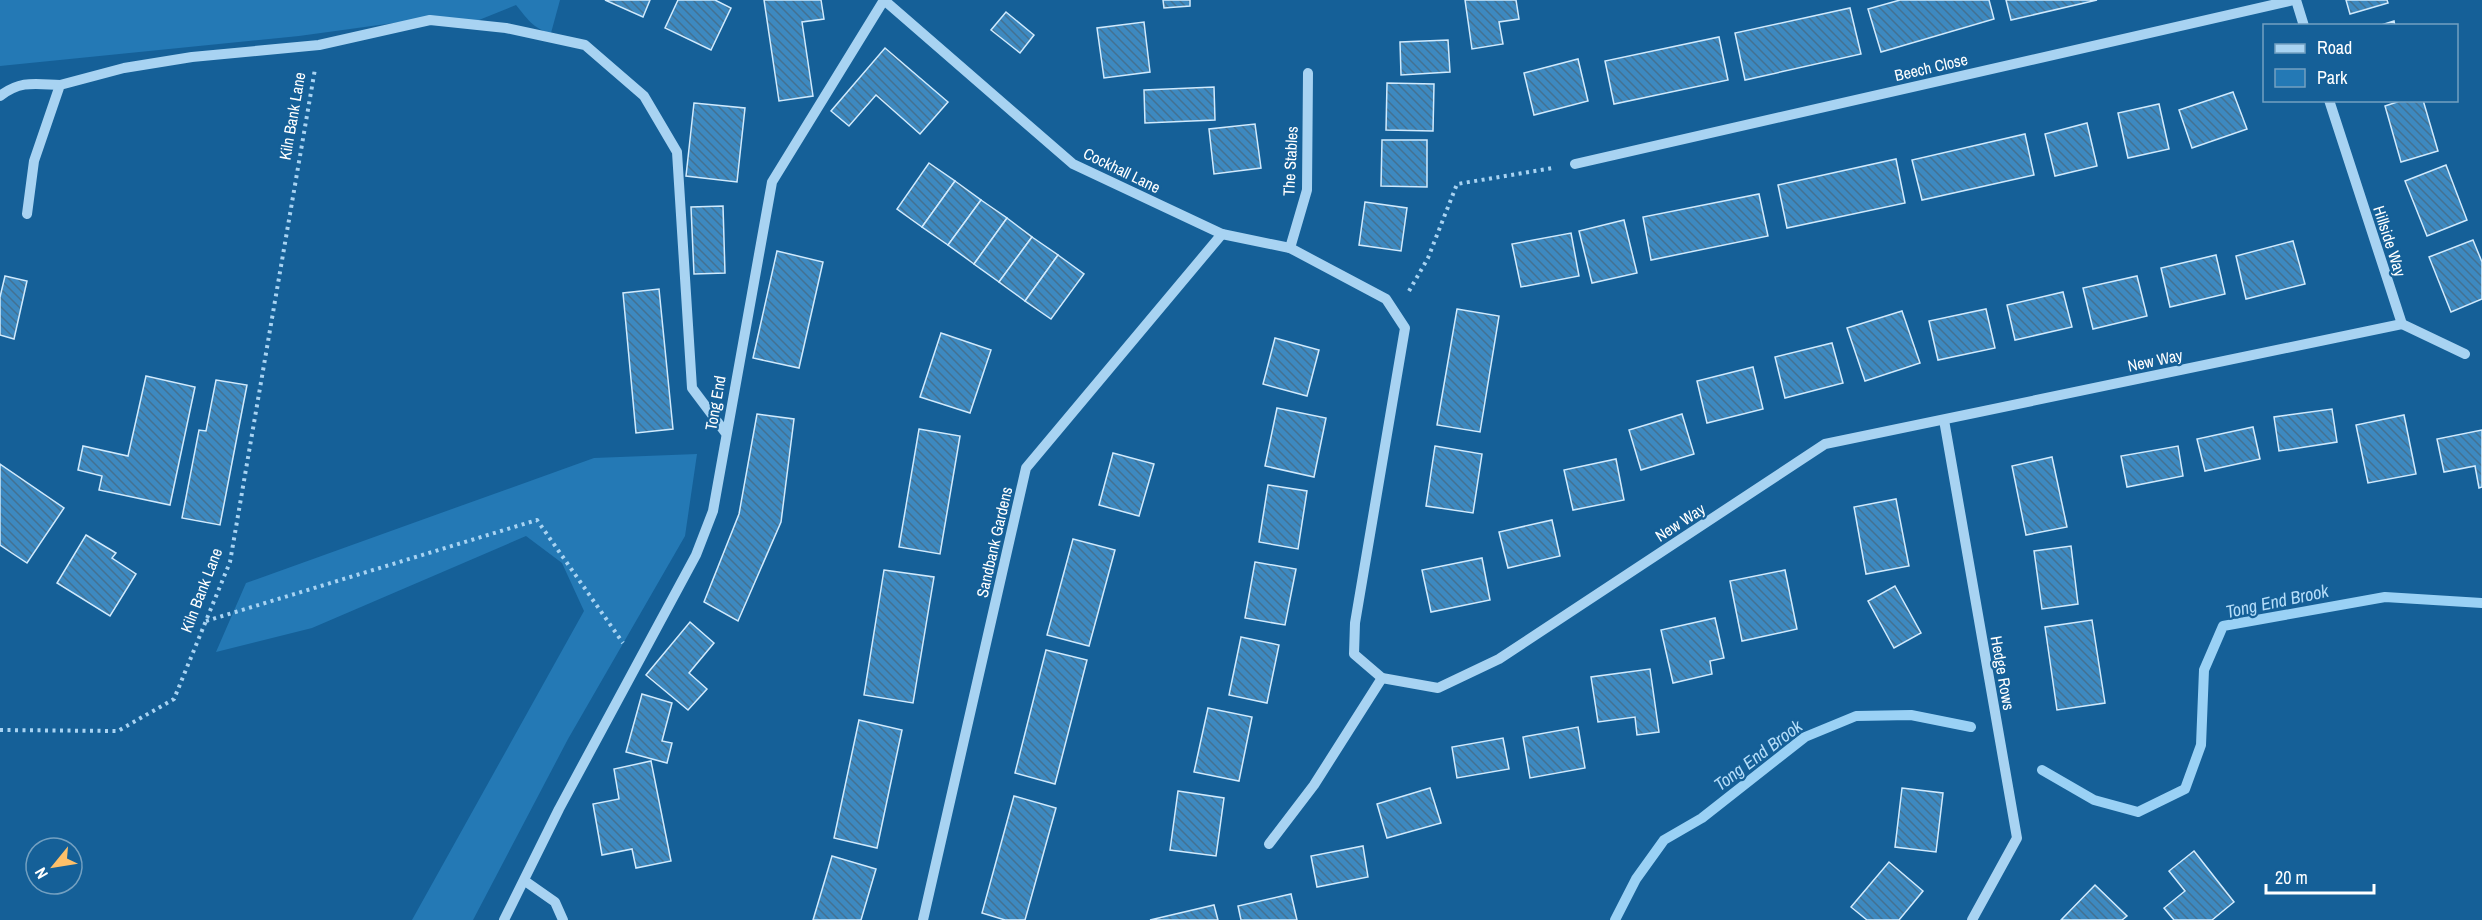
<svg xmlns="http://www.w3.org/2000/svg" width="2482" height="920" viewBox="0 0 2482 920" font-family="'Archivo Narrow',sans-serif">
<defs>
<pattern id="building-back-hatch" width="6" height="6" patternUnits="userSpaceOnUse" patternTransform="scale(1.5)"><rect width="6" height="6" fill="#3d89c0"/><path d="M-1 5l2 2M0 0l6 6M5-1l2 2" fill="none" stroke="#437192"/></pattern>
</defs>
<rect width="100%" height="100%" fill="#156098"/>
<!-- green -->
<g fill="#2479b5">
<path d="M0 0H560L551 33C534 30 526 17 516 5L474 22 430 18 299 36 0 66Z"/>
<polygon points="697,454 685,536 568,739 473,920 412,920 584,611 562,563 526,536 312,628 216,652 246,583 594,458"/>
</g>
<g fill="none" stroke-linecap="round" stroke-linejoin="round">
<!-- stream -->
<g stroke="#9ad1f5" stroke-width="10">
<polyline points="2042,770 2094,800 2138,812 2185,789 2201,745 2204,670 2223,626 2385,597 2482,603"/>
<polyline points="1615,920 1636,879 1664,840 1702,818 1805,737 1856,716 1911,715 1971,727"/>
</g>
</g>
<!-- building -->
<g fill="url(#building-back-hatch)" stroke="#d0eafd" stroke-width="1.5">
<polygon points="605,0 650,0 643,17"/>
<polygon points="678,0 715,0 731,8 711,50 665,28"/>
<polygon points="764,0 821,0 824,19 802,22 813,96 779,101"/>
<polygon points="1163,0 1190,0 1190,6 1164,8"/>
<polygon points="1465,0 1516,0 1519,19 1499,22 1503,44 1472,49"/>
<polygon points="1900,0 1989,0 1994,19 1881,52 1868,9"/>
<polygon points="2006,0 2097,0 2011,20"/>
<polygon points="2346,0 2387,0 2388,3 2350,14"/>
<polygon points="1850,8 1861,54 1745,80 1735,33"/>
<polygon points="1006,12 1034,35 1020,53 991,30"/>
<polygon points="2394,21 2395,26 2378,26"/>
<polygon points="1144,22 1150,72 1104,78 1097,28"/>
<polygon points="1719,37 1728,80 1614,104 1605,61"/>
<polygon points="1448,40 1450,72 1401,75 1400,42"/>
<polygon points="885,48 948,102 920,134 876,95 849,126 831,111"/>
<polygon points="1578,59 1588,101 1534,115 1524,73"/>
<polygon points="1387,83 1434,84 1433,131 1386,130"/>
<polygon points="1214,87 1215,120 1145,123 1144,90"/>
<polygon points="2233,92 2247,129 2192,148 2179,110"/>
<polygon points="2403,100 2423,100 2438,151 2401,162 2385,106"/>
<polygon points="694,103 745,108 737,182 686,176"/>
<polygon points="2159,104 2169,149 2128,158 2118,113"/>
<polygon points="2087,123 2097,166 2055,176 2045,134"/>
<polygon points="1255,124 1261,168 1214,174 1209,129"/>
<polygon points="2025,134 2034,175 1922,200 1912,160"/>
<polygon points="1382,140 1427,140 1427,187 1381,186"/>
<polygon points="1896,159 1905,203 1787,228 1778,185"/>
<polygon points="929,163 955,181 922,227 897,209"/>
<polygon points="2446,165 2467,220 2427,236 2405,181"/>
<polygon points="955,181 981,200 948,245 922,227"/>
<polygon points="1759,194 1768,236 1651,260 1643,217"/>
<polygon points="981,200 1007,218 974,264 948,245"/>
<polygon points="1365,202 1407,208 1401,251 1359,245"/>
<polygon points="723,206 725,273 694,274 691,207"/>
<polygon points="1007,218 1032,237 999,282 974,264"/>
<polygon points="1624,220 1637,273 1592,283 1579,231"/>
<polygon points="1571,233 1579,276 1521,287 1512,244"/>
<polygon points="1032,237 1058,255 1025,301 999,282"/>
<polygon points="2473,240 2482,262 2482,299 2451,312 2429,257"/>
<polygon points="2293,241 2305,284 2246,299 2236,256"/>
<polygon points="777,251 823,262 799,368 753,358"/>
<polygon points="1058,255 1084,274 1051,319 1025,301"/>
<polygon points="2216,255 2225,294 2170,307 2161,268"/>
<polygon points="5,276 27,281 14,339 0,335 0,297"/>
<polygon points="2137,276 2147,316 2093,329 2083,288"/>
<polygon points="659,289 673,429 636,433 623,293"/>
<polygon points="2063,292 2072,327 2015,340 2007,305"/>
<polygon points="1457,309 1499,316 1480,432 1437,425"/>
<polygon points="1986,309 1995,348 1938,360 1929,321"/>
<polygon points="1902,311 1920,363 1865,381 1847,328"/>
<polygon points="941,333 991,350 970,413 920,397"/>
<polygon points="1275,338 1319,350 1307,396 1263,384"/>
<polygon points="1832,343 1843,383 1785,398 1775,357"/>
<polygon points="1753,367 1763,409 1707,423 1697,381"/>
<polygon points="146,376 195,387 170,505 99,490 102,476 78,470 83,446 128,456"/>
<polygon points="216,380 247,385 220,525 182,518 199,430 206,431"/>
<polygon points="1277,408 1326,418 1314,477 1265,466"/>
<polygon points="2332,409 2337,442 2279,451 2274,417"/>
<polygon points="757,414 794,419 781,522 738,621 704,602 739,514"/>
<polygon points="1682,414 1694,454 1641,470 1629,430"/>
<polygon points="2404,415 2416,474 2368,483 2356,425"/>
<polygon points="2253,427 2260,459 2205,471 2197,439"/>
<polygon points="919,429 960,436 940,554 899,547"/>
<polygon points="2482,430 2482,487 2479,488 2475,466 2444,472 2437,439"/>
<polygon points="1435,446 1482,454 1473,513 1426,506"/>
<polygon points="2178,446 2183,476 2127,487 2121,456"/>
<polygon points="1113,453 1154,464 1139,516 1099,505"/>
<polygon points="2052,457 2067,527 2026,535 2012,466"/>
<polygon points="1616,459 1624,500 1573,510 1564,470"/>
<polygon points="0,464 64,508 27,563 0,545"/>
<polygon points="1268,485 1307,491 1298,549 1259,542"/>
<polygon points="1896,499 1909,566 1866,574 1854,507"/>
<polygon points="1552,520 1560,556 1508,568 1499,532"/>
<polygon points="86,535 116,553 112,558 136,574 110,616 57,583"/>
<polygon points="1073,539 1115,550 1089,646 1047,635"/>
<polygon points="2071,546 2078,604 2042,609 2034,551"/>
<polygon points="1482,558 1490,600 1431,612 1422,570"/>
<polygon points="1255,562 1296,569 1285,625 1245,618"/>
<polygon points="884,570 934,577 913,703 864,695"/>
<polygon points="1785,570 1797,629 1742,641 1730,581"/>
<polygon points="1895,586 1921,633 1894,648 1868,601"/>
<polygon points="1715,618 1724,658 1710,661 1712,674 1673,683 1661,630"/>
<polygon points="2092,620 2105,703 2057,710 2045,627"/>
<polygon points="690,622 714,643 689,673 707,689 688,710 646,675"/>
<polygon points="1241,637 1279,645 1267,703 1229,695"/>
<polygon points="1046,650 1087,660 1055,784 1015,773"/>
<polygon points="1650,669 1659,732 1637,735 1635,717 1598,722 1591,677"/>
<polygon points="642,694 672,703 662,741 672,743 667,763 626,752"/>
<polygon points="1208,708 1252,717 1239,781 1194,772"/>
<polygon points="859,720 902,730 877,848 834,838"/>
<polygon points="1578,727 1585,768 1530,778 1523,737"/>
<polygon points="1503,738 1509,769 1457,778 1452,747"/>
<polygon points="651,761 671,861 636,868 632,849 602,855 593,804 619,799 614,769"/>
<polygon points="1430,788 1441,823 1387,838 1377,804"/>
<polygon points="1902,788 1943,793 1936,852 1895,847"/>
<polygon points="1178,791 1224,798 1216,856 1170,850"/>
<polygon points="1014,796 1056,808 1025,920 1005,920 982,913"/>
<polygon points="1363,846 1368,877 1317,887 1311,856"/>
<polygon points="2194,851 2234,902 2212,920 2174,920 2164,908 2185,891 2169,871"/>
<polygon points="832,856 876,869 861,920 813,920"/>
<polygon points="1889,862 1923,891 1899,920 1867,920 1851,907"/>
<polygon points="2095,885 2127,916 2122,920 2061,920"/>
<polygon points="1291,894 1297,920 1241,920 1238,906"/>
<polygon points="1214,905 1218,920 1150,920"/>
</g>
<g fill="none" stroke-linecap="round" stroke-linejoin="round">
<!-- path -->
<g stroke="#a8d3f2" stroke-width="4" stroke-dasharray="3 4.5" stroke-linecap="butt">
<polyline points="1409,291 1428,258 1457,184 1553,168"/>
<polyline points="206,621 537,520 623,643"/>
<polyline points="0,730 118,731 174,699 230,562 315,69"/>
</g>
<!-- minor -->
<g stroke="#a8d3f2" stroke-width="10">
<polyline points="884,0 1073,164 1222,234 1290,248 1386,299 1405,328 1355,623 1354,654 1382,678 1438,688 1499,659 1825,444 2402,324"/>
<polyline points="2296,0 2304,26"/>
<path d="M0 96C21 80 35 84 60 85"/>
<polyline points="2329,100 2402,324 2465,354"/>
<polyline points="1575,164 2294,0"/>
<polyline points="27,214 34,161 60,85 124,68 192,57 319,45 430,20 506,28 585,45 644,96 677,152 692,388 725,432"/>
<polyline points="1290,248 1307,190 1308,73"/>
<polyline points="1944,420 2017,838 1972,920"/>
<polyline points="1269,844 1314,785 1382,678"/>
<polyline points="525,881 555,902 563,920"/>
<polyline points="504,920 559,809 696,555 713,511 772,182 884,0"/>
<polyline points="923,920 1026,468 1222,234"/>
</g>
</g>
<g text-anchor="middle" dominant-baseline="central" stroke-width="4.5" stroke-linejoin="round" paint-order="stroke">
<!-- street labels -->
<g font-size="16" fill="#fff" stroke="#156098">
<text transform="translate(1931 67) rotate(-13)">Beech Close</text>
<text transform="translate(292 116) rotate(-80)">Kiln Bank Lane</text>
<text transform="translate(1290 161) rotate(-87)">The Stables</text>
<text transform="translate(1122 170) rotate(26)">Cockhall Lane</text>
<text transform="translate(2390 241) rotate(72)">Hillside Way</text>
<text transform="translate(2155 360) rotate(-12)">New Way</text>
<text transform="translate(715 403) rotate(-80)">Tong End</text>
<text transform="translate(1680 522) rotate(-33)">New Way</text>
<text transform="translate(994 542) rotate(-77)">Sandbank Gardens</text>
<text transform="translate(201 590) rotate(-69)">Kiln Bank Lane</text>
<text transform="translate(2003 673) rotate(80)">Hedge Rows</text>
</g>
<!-- water labels -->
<g font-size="18" font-style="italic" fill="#b4ddf9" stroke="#156098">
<text transform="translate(2277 601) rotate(-12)">Tong End Brook</text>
<text transform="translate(1758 755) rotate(-37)">Tong End Brook</text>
</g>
</g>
<!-- legend -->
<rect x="2263" y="24" width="195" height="78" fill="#156098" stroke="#73a0c1" stroke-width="1.5"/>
<rect x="2275" y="44" width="30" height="9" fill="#a8d3f2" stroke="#73a0c1" stroke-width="1.5"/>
<text x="2317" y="54" font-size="18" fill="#ffffff">Road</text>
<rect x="2275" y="69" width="30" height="18" fill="#2479b5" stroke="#73a0c1" stroke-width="1.5"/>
<text x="2317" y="84" font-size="18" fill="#ffffff">Park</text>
<!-- north arrow -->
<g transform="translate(54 866) rotate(240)"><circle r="28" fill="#156098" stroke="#73a0c1" stroke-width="1.5"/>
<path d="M0-4.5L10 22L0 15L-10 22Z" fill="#ffc069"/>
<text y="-9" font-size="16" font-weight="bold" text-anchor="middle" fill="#ffffff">N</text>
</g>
<!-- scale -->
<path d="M2266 884v9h108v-9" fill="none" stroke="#ffffff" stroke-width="3"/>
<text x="2275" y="884" font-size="18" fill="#ffffff" stroke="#156098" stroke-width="4.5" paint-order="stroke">20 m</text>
</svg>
